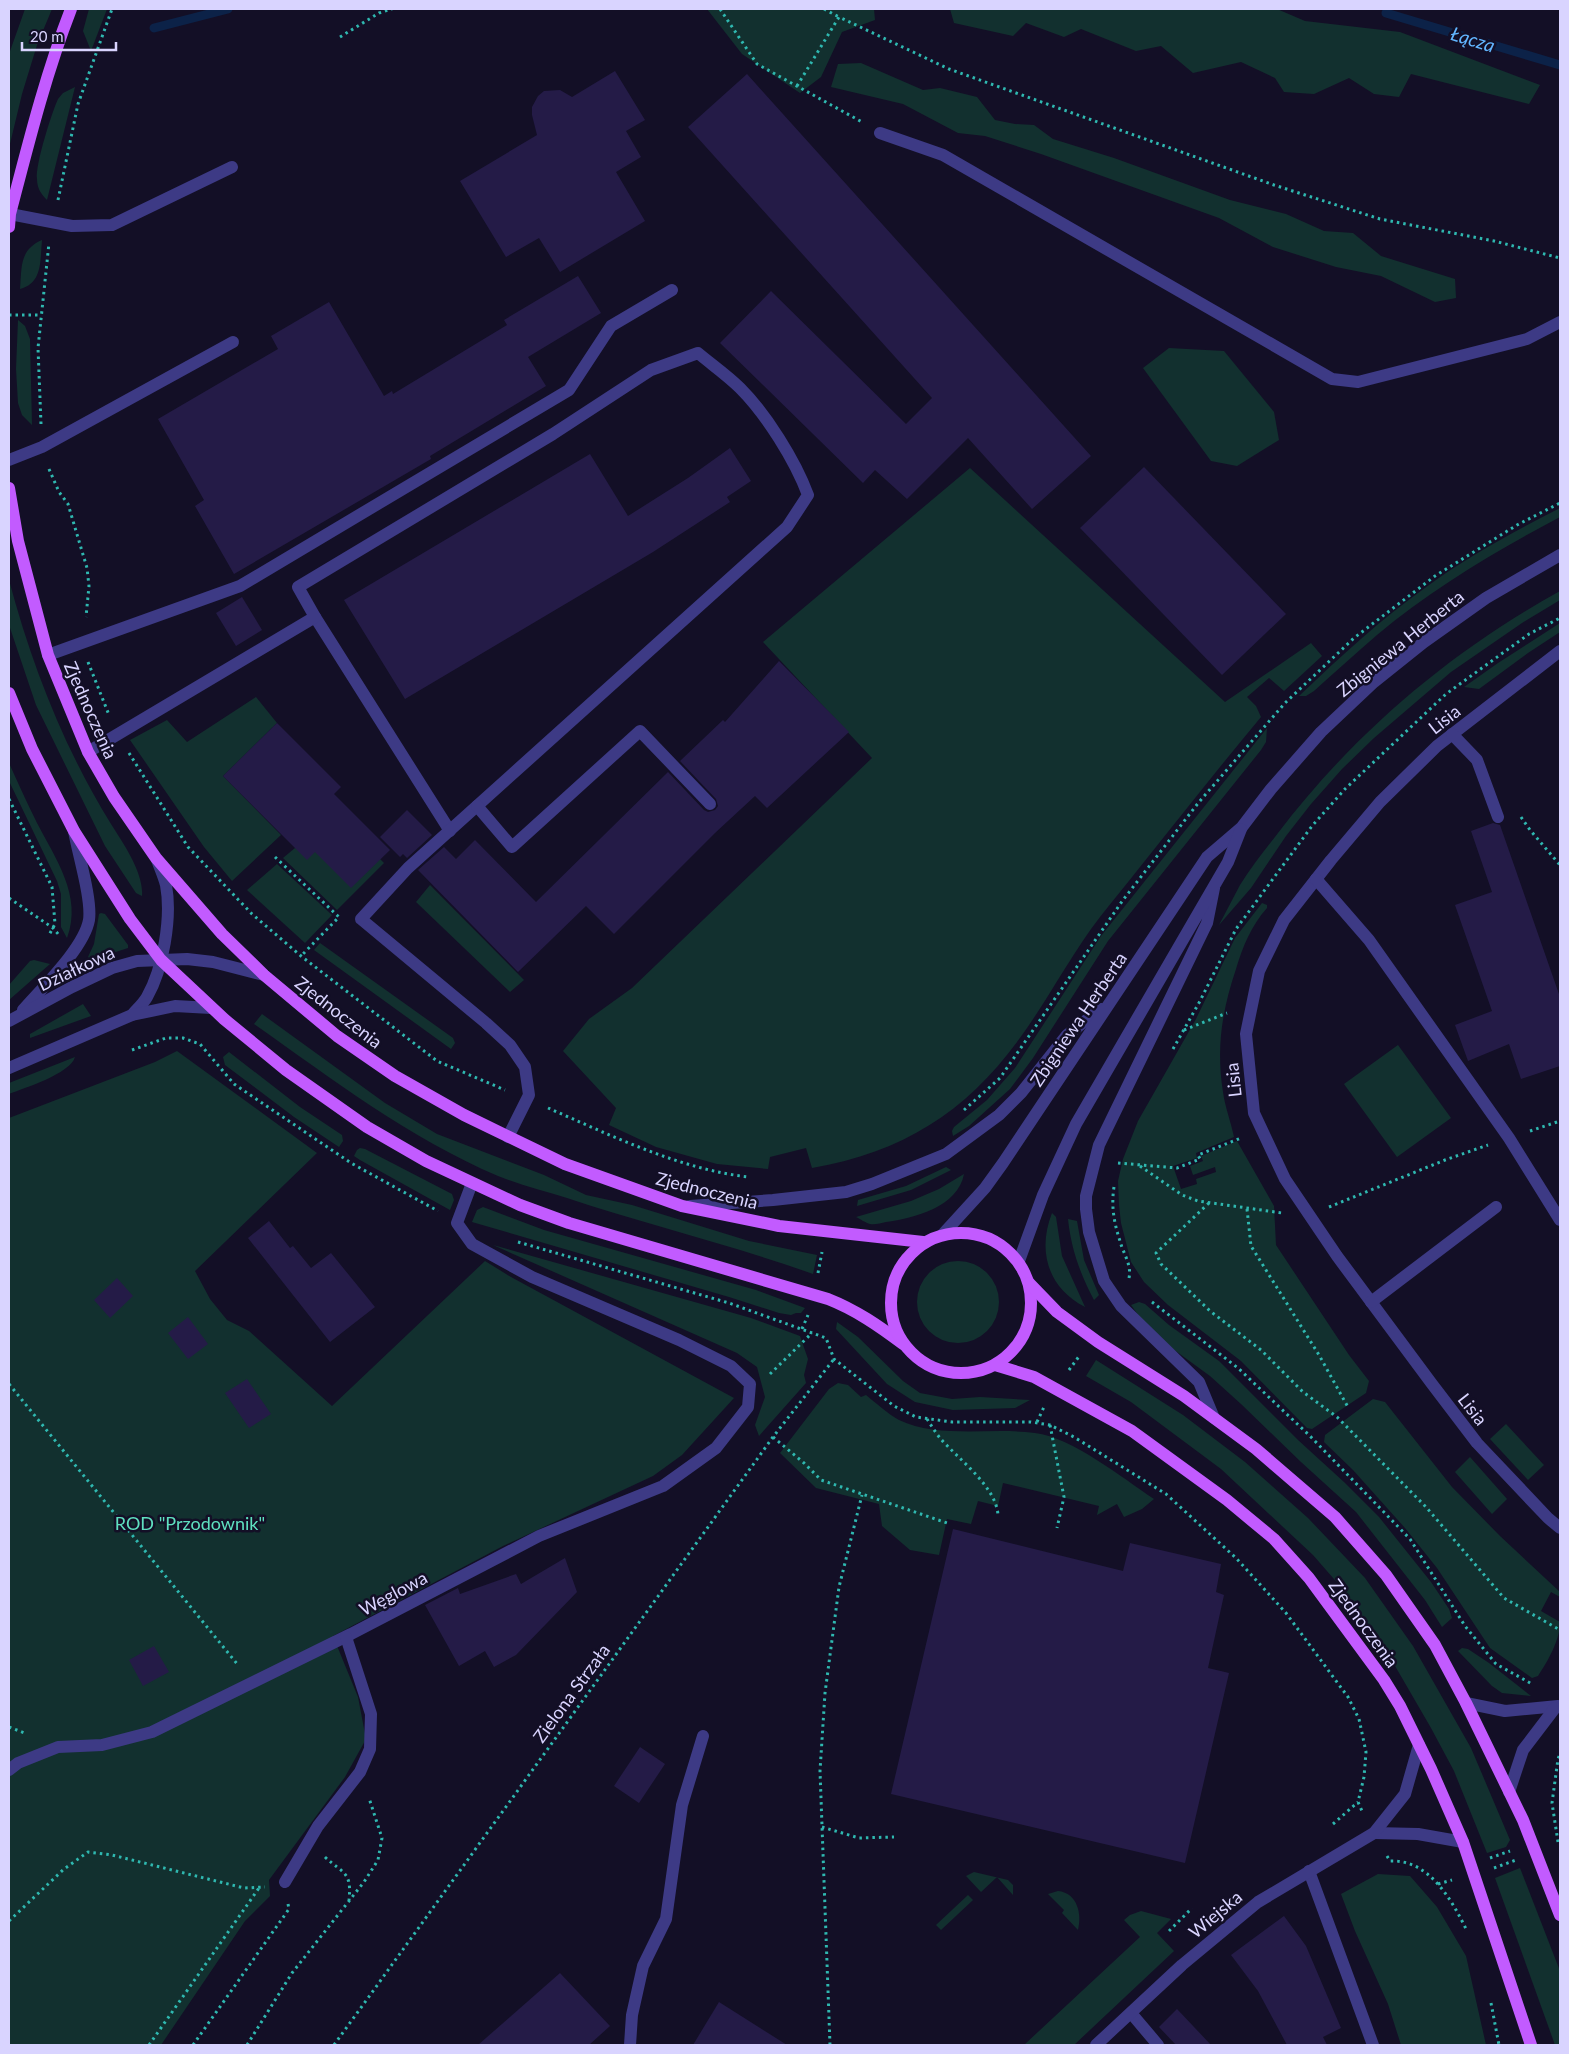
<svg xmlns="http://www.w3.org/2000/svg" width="1569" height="2054" viewBox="0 0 1569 2054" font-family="Lato,sans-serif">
<rect width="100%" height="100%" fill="#130f26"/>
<!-- green -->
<g fill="#12302f">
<polygon points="25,9 52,9 37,45 22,94 9,148 9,54"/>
<polygon points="89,9 107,9 91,51 83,31"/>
<polygon points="707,9 874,9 875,20 842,32 821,77 800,93 742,54"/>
<polygon points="950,9 1277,9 1305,21 1400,32 1540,85 1529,104 1411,74 1399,97 1374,94 1349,78 1314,94 1284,92 1275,78 1241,62 1193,73 1161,46 1136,51 1081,29 1064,37 1026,23 1013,36 954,23"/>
<polygon points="861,63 923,90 940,88 977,97 995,120 1015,124 1034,125 1053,139 1114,158 1230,200 1286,214 1324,231 1353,233 1381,256 1455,279 1456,298 1435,302 1381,276 1336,267 1273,247 1219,218 1041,154 985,136 958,133 903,104 831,87 838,64"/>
<path d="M75 87 47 200C41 194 37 188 37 179 35 165 52 112 58 99L63 93Z"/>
<path d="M42 240C40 260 43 283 20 289 22 267 19 250 42 240Z"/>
<polygon points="18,320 25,326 30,339 32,425 22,415 18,403 16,369"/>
<polygon points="1169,348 1224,351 1274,412 1279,440 1237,466 1211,461 1143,368"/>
<path d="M970 468 1225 702 1311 643 1322 656 1284 691 1269 678 1247 697 1256 706 1261 717C1220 766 1180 817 1140 867 1127 884 1113 900 1100 917 1073 952 1052 992 1027 1028 972 1108 908 1151 812 1168L806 1148 770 1157 768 1169 717 1164 656 1147 609 1125 616 1108 563 1051 589 1019 632 988 872 758 763 642Z"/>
<path d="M1560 508V517C1496 551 1433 588 1377 635 1356 653 1335 672 1314 691L1306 696H1299C1340 657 1382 618 1429 585 1470 555 1515 531 1560 508Z"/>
<path d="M9 580C32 666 64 748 111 824 123 843 144 873 142 896L136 893 105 846 36 705 9 625Z"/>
<path d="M1560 591V600L1522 623 1451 672 1374 738 1342 769 1311 804 1286 836 1251 888 1219 925C1226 912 1233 898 1240 885 1251 867 1265 850 1278 833 1354 733 1451 651 1560 591Z"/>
<polygon points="1560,623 1560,632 1528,653 1479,689 1464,687 1498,663"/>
<polygon points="256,697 277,723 223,776 281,835 232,881 204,847 130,740 167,720 187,742"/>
<polygon points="1267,728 1266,742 1261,750 1108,941 1033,1058 1010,1089 969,1126 953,1136 952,1131 954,1127 987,1100 1015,1068 1101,936"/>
<path d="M9 763C18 783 27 803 37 823 55 858 83 896 67 938L61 927V894L57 881 9 781Z"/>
<polygon points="295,848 380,859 384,863 337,910 283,858"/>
<polygon points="277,864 332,915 305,943 247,890"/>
<polygon points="430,885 524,980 510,992 416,902"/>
<path d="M1262 903 1267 905V908C1251 926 1243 946 1236 969 1222 1011 1216 1047 1223 1092 1225 1107 1231 1122 1234 1137L1196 1153 1197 1158 1173 1166 1181 1189 1197 1184 1196 1179 1216 1172 1215 1167 1193 1175 1190 1166 1203 1161 1201 1156 1237 1141 1274 1206 1276 1245 1349 1355 1369 1381 1366 1393 1312 1429 1307 1428 1241 1361 1168 1305 1144 1282 1131 1262 1121 1223 1119 1205 1118 1181 1123 1159 1138 1121 1196 1019 1235 938Z"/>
<polygon points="101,913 105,914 128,945 128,948 91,960 88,957 94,944 99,914"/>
<polygon points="320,943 453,1038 455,1043 451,1049 314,950"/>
<polygon points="34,960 50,964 9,1000 9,985 30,961"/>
<polygon points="83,1004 91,1016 30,1038 30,1034"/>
<path d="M262 1014 385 1103 437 1134 544 1175 586 1195 632 1205 749 1241 817 1255 813 1274C732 1245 648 1225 567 1198 544 1191 520 1185 498 1176 409 1138 332 1079 254 1024Z"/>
<polygon points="1398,1045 1451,1118 1397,1157 1344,1084"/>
<polygon points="177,1051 317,1153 195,1271 210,1299 227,1320 249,1331 332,1406 485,1261 511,1277 734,1398 682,1455 653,1476 503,1546 333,1636 358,1697 366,1739 345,1777 269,1880 270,1896 245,1921 161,2045 9,2045 9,1118 155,1062"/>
<polygon points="229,1052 300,1107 342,1135 343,1141 339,1147 294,1117 229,1068 225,1065 223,1057"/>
<path d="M75 1057C70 1074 24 1088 9 1094V1083Z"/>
<polygon points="360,1148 365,1149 452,1194 454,1200 450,1210 360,1160 354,1156 357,1150"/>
<polygon points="946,1167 951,1170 911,1190 857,1206 858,1200 906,1186"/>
<path d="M964 1174C958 1207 914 1218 886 1222 881 1223 875 1225 870 1224 866 1223 860 1219 856 1217L911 1201 939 1189Z"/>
<polygon points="483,1207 544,1230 756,1290 805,1308 801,1313 796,1313 791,1315 779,1313 729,1297 472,1222 477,1210"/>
<path d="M1052 1213 1056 1217 1062 1256 1085 1307C1048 1288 1037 1251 1052 1213Z"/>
<path d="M1068 1219 1077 1221 1084 1260 1099 1295 1094 1300C1080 1274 1071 1248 1068 1219Z"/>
<polygon points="493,1245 751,1318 800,1336 808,1359 804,1375 806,1383 759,1436 755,1425 765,1397 757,1367 737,1353"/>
<circle cx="958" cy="1302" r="41"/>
<polygon points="1139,1302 1145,1304 1169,1325 1219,1361 1298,1440 1344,1482 1379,1517 1431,1582 1449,1609 1452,1618 1442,1627 1425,1600 1356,1512 1301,1462 1241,1404 1210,1376 1173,1349 1139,1316 1131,1305"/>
<polygon points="837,1322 858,1337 903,1381 920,1393 952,1399 980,1397 1030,1400 1015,1408 953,1410 915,1402 887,1384 836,1329"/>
<polygon points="1096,1360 1183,1415 1245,1462 1308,1518 1365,1578 1413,1646 1471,1748 1510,1840 1506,1847 1487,1853 1454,1771 1431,1728 1391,1659 1347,1594 1313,1555 1221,1469 1131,1402 1086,1376"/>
<path d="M838 1383 848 1385 861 1397 866 1395C876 1403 888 1414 899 1420 938 1439 993 1427 1035 1433 1073 1438 1121 1477 1154 1499L1142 1509 1124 1517 1117 1504 1097 1515 1099 1506 1003 1483 998 1506 978 1501 971 1524 947 1519 939 1555 910 1550 882 1526 879 1504 816 1488 780 1453 829 1389Z"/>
<path d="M1373 1399 1385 1402 1452 1487 1500 1536 1560 1592V1597L1551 1592 1541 1611 1560 1622C1560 1640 1548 1661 1538 1676L1532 1678 1490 1648 1437 1568 1405 1528 1353 1470 1324 1442 1325 1435Z"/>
<polygon points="1506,1424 1544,1465 1528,1480 1490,1439"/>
<polygon points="1470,1457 1507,1499 1492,1514 1455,1472"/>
<polygon points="1462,1648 1468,1649 1489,1663 1531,1696 1502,1693 1492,1686 1458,1651"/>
<polygon points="1520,1868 1560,1971 1560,2045 1555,2045 1495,1878"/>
<polygon points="974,1872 1008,1880 1013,1885 1013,1895 997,1877 981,1892 966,1876"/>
<polygon points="1378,1874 1410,1876 1437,1907 1466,1956 1486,2045 1401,2045 1388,2004 1355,1931 1341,1894"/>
<path d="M1058 1891C1078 1893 1082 1915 1078 1930L1062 1913 1064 1910 1048 1894Z"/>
<polygon points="968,1895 973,1900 941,1930 936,1925"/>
<polygon points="1141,1911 1171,1919 1157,1933 1174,1951 1074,2045 1024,2045 1140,1937 1124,1920 1130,1915"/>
</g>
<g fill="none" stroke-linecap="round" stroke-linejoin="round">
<!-- stream -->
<g stroke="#0c2248" stroke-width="9">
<polyline points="1386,13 1560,65"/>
<polyline points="154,28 228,9"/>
</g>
</g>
<!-- building -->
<g fill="#241b47">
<polygon points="615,71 645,120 626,131 641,157 616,172 645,221 560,272 539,238 506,257 460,181 537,135 532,115 532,107 538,96 544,91 560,90 572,97"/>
<polygon points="747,74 1091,456 1032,509 968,438 907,499 875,470 863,483 720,343 771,291 906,424 932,398 688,127"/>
<polygon points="578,276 601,313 528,357 546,386 430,456 431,459 234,574 195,506 204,500 158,419 278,349 271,336 329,302 384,396 392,391 393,394 507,325 504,320"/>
<polygon points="730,448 751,481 727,497 730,502 653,552 405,699 344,600 590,454 628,516 688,478"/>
<polygon points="1144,467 1286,614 1222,675 1080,528"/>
<polygon points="242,597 262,630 236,646 216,613"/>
<polygon points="779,661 849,732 767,808 755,796 715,833 614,934 586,906 518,972 418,870 444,847 456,859 475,840 536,902 668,772 704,810 708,812 715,810 718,806 716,799 680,761 723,720 725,722"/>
<polygon points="277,723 341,787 334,794 390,850 351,888 315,852 307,860 223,776"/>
<polygon points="407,810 432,835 407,858 403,854 400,857 380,837"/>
<polygon points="1493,823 1500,825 1560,997 1560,1066 1521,1079 1509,1044 1468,1061 1455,1025 1492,1011 1455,905 1492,892 1471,831"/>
<polygon points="269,1221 290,1248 293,1246 311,1268 331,1253 375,1307 330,1342 248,1238"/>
<polygon points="117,1278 133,1296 110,1318 94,1300"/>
<polygon points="188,1317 208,1344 188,1359 168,1333"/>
<polygon points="247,1379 271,1414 249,1428 225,1393"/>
<polygon points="953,1529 1123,1571 1130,1543 1221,1564 1216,1592 1224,1595 1208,1668 1229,1673 1185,1863 891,1794"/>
<polygon points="565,1558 577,1592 516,1655 494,1667 485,1651 459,1666 425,1605 458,1588 460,1594 516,1574 521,1584"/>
<polygon points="154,1646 169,1672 143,1686 129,1660"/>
<polygon points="640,1747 665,1764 639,1803 614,1786"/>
<polygon points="1284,1916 1306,1946 1341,2028 1323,2037 1327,2045 1287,2045 1258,1991 1231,1955"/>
<polygon points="560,1973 610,2026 589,2045 478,2045"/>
<polygon points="719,2002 738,2014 787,2045 693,2045"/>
<polygon points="1177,2009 1211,2045 1176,2045 1159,2027"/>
</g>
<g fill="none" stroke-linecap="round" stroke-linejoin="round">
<!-- path -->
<g stroke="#2fb8b0" stroke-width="3" stroke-dasharray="2.5 4" stroke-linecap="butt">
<polyline points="720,9 757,64 862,122"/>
<polyline points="824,9 839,17"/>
<polyline points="340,37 379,13 392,9"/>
<polyline points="797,86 839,17 949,69 1274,185 1380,219 1494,241 1560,258"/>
<polyline points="58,200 78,104 112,9"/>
<polyline points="9,315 41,315"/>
<polyline points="41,424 38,348 49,243"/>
<polyline points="49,469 59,492 68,504 87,568 89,586 86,617"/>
<polyline points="88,662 109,715"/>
<polyline points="129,753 188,847 252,914 301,956 437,1061 505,1090"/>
<polyline points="9,799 52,887 55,924 49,935"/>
<polyline points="1521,817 1530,830 1560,865"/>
<polyline points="275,857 339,917 301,956"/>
<polyline points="9,898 53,928 59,935"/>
<polyline points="1184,1030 1227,1013"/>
<polyline points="1173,1049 1200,1001 1236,929 1312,826 1345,789 1446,694 1529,634 1560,618"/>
<polyline points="132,1050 166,1038 183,1038 200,1044 234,1084 351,1163 438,1211"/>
<path d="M548 1108C610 1135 682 1170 749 1177"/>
<polyline points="964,1110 1000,1078 1123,900 1199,802 1285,703 1354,638 1435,576 1517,525 1560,503"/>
<polyline points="1530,1131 1560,1121"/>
<polyline points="1118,1163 1177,1168 1200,1159 1198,1155 1241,1138"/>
<polyline points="1140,1166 1182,1195 1198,1201 1282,1213"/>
<path d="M1114 1187C1111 1206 1114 1223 1120 1241 1123 1253 1132 1265 1129 1278"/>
<polyline points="1209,1203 1156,1253 1161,1264 1210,1311 1261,1350 1303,1392 1337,1417 1426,1507 1504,1598 1560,1630"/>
<polyline points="1329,1207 1445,1160 1488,1145"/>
<polyline points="1247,1209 1251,1246 1319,1355 1349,1409"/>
<polyline points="518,1242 729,1303 826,1338 834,1359 894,1406 916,1417 952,1422 1031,1422 1050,1425 1074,1437 1166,1494 1236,1558 1286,1613 1348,1697 1359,1719 1366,1752 1364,1777 1358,1802 1362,1811"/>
<polyline points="818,1273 822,1252"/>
<polyline points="1152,1302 1238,1368 1310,1436 1410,1539 1465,1626 1496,1664 1532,1684"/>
<polyline points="802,1329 808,1315"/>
<polyline points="1069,1370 1080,1355"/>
<polyline points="770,1374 812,1333"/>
<polyline points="9,1384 238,1665"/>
<path d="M927 1419C931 1425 935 1432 940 1438 958 1459 996 1486 998 1515"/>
<polyline points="1037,1422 1044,1407"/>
<polyline points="1050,1425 1064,1497 1057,1528"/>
<polyline points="773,1437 804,1463 821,1480 950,1524"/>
<polyline points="9,1727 27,1734"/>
<polyline points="1333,1824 1358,1802"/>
<polyline points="822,1827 859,1838 894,1837"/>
<polyline points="1558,1842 1552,1803 1558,1759 1560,1754"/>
<path d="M1387 1856 1390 1861C1429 1859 1452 1900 1467 1931"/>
<path d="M325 1857C343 1874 352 1871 349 1900"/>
<polyline points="1490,1858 1510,1851"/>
<polyline points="1494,1868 1516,1860"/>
<polyline points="1438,1884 1452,1880"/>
<polyline points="9,1921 64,1869 88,1852 112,1855 244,1888 265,1887"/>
<polyline points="1169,1931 1192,1908"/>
<polyline points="1491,2003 1499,2045"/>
<polyline points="149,2045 259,1888"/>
<polyline points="193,2045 289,1909 288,1904"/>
<polyline points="247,2045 292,1973 364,1882 378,1860 382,1838 369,1798"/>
<polyline points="334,2045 773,1437 834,1359"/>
<polyline points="830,2045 820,1771 825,1693 839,1587 862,1495"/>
</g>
<!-- minor -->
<g stroke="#3d3a85" stroke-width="12">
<polyline points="880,133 943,155 1332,379 1358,382 1527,339 1560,322"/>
<polyline points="10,214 72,226 112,225 232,167"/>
<polyline points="9,460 42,447 233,342"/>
<polyline points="315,617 450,831"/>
<polyline points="1560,651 1437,746 1380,802 1331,860 1284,920 1259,971 1246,1034 1254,1113 1285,1179 1337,1256 1432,1384 1477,1443 1548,1518 1560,1528"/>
<polyline points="48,655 240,586 569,390 611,326 672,290"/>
<polyline points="1452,734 1477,760 1498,817"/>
<path d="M88 752 315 617 298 587 553 434 651 370 698 353C711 364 727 375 740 388 766 414 795 460 808 495L787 527 408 868 361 919 486 1023 510 1045 525 1067 529 1095 508 1137"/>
<polyline points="477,806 512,847 640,731 710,804"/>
<polyline points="1316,879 1369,940 1509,1138 1560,1220"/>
<polyline points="1214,888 1207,923 1099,1145 1086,1196 1086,1209 1089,1232 1104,1281 1121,1306 1199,1382 1214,1418"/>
<path d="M23 1010C42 988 84 948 89 920 92 899 78 854 74 831"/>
<path d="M132 1015C137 1009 143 1004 147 997 163 969 172 918 166 885 164 877 160 868 157 860"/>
<polyline points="9,1021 72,987 112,968 137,961 187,959 213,962 264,975"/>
<polyline points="9,1068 132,1015 175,1006 211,1008"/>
<polyline points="690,1206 773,1200 846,1192 872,1184 946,1154 999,1115 1021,1093 1067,1035 1101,1009"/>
<polyline points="943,1234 985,1188 1003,1163 1207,857 1242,827 1271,789 1321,732 1374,682 1424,642 1486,598 1560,555"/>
<polyline points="1019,1261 1043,1195 1076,1124 1228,862 1241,829"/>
<polyline points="1371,1302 1496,1207"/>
<polyline points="1466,1703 1505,1711 1558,1706"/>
<polyline points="9,1770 18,1763 58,1747 102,1745 152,1732 351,1634 539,1536 663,1486 716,1448 748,1407 750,1384 731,1366 679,1340 532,1277 472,1244 457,1223 472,1183"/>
<polyline points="1509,1792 1523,1750 1555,1708"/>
<polyline points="1374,1833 1418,1834 1463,1842"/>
<polyline points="1309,1871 1373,2045"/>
<polyline points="285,1882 318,1826 360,1772 370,1749 371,1714 346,1637"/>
<polyline points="1131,2013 1158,2045"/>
<polyline points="630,2045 632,2015 643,1966 666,1919 682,1805 703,1736"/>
<polyline points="1096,2045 1182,1965 1258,1902 1374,1833 1405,1794 1419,1745"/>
</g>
<!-- major -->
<g stroke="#c25bff" stroke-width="12">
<path d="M9 227 10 214C28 145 45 76 71 9"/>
<polyline points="9,488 18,541 48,655 88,752 114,797 156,858 222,934 264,975 337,1036 395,1076 464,1115 565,1164 682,1206 779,1226 923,1242"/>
<path d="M9 693 32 749 74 831 130 919 161 960 224 1019 286 1070 367 1127 426 1161 520 1205 569 1223 828 1299C856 1310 879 1326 903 1344"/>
<circle cx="961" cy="1303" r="70"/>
<polyline points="1029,1283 1057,1312 1098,1342 1184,1396 1256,1449 1335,1517 1386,1575 1435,1645 1466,1703 1523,1820 1560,1915"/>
<polyline points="995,1365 1034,1377 1132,1431 1227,1500 1274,1539 1309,1578 1384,1680 1400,1706 1431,1769 1463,1842 1531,2045"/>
</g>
</g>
<g text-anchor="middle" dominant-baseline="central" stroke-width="5" stroke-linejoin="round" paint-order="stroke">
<!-- street labels -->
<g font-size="18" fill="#d9d4ff" stroke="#130f26">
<text transform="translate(1400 643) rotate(-39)">Zbigniewa Herberta</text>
<text transform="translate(91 710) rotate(66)">Zjednoczenia</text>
<text transform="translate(1444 719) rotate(-38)">Lisia</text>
<text transform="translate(76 968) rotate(-25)">Działkowa</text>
<text transform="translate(339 1012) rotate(38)">Zjednoczenia</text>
<text transform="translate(1078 1019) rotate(-56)">Zbigniewa Herberta</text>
<text transform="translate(1233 1080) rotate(-96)">Lisia</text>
<text transform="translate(707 1190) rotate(14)">Zjednoczenia</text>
<text transform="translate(1473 1409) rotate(52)">Lisia</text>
<text transform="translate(393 1593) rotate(-28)">Węglowa</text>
<text transform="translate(1364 1623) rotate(54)">Zjednoczenia</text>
<text transform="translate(571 1693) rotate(-54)">Zielona Strzała</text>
<text transform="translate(1215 1914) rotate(-40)">Wiejska</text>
</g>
<!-- park labels -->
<g font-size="18" fill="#5fe0c0" stroke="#130f26">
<text x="190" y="1523">ROD "Przodownik"</text>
</g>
<!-- water labels -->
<g font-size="19" font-style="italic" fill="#62b6ff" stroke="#130f26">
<text transform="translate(1473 39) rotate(17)">Łącza</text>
</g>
</g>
<!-- border -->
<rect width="1569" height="2054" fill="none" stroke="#d9d4ff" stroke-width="20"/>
<!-- scale -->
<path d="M22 42v8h94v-8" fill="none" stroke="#d9d4ff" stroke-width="2.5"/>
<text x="30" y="42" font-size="15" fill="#d9d4ff" stroke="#130f26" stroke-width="4" paint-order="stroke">20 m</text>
</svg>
